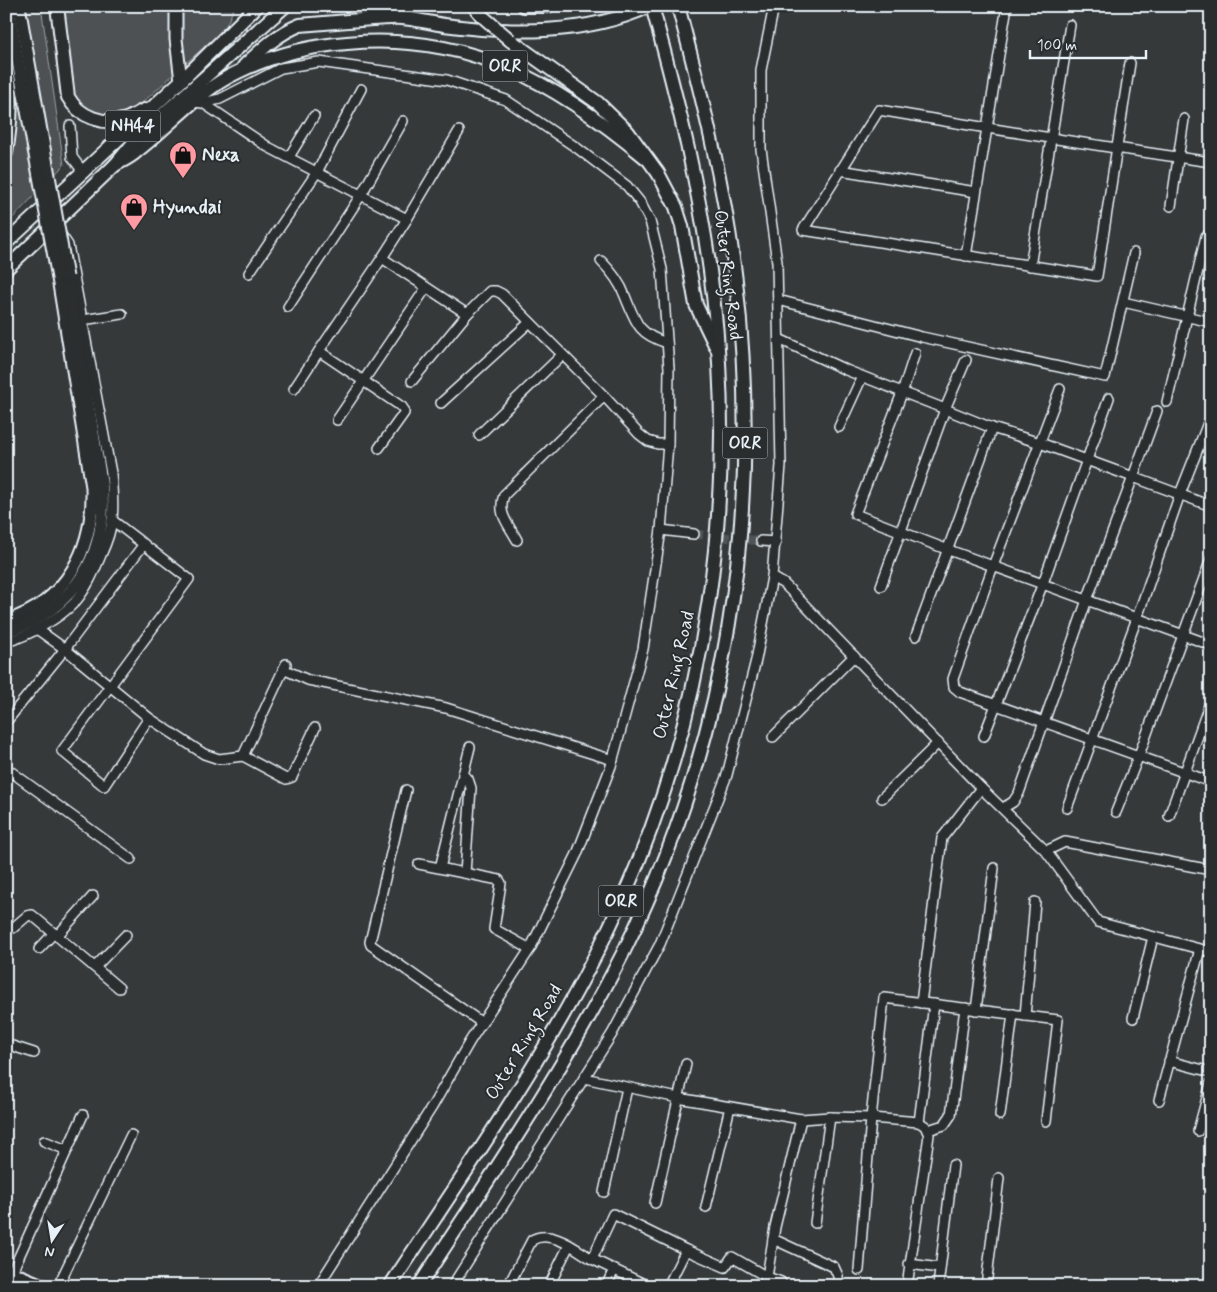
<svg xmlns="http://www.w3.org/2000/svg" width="1217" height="1292" viewBox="0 0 1217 1292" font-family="Mynerve,sans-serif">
<rect width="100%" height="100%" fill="#35393a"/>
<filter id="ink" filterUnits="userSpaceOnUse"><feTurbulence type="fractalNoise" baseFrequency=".02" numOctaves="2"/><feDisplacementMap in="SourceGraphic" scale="10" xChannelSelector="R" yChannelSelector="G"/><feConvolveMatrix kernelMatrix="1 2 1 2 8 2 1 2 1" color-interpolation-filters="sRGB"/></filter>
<g filter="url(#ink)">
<!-- green -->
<g fill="#4d5152" stroke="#9aa1a5">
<polygon points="6,6 41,6 64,165 6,225 6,175 11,151 12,74 6,31"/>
<path d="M64 6H147L162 10 235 6 225 28 143 102C118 120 102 121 76 103L72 84Z"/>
</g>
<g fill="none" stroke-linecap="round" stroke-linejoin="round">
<!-- minor-tunnel -->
<polyline stroke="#505556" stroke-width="9" stroke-dasharray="9 4.5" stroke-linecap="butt" points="694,534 761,541"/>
<!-- minor casing -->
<g stroke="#e8f1f8" stroke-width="12">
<g id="minor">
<path d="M1130 63 1097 276 803 230 879 110C990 129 1100 146 1211 162"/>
<polyline points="194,102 203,103 220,99 281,68 319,62 447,80 506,100 577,148 627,186 640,202 650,221 662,269 669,368 668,444 661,530 643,649 611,766 577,854 530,949 470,1041 432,1107 318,1286"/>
<polyline points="203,103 268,147 407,219 382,258 467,314 490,291 496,291 502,294 604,396 639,434 648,441 658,444 668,444"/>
<polyline points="70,126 72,157 84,173"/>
<polyline points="289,157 314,116"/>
<polyline points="840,170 976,192"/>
<polyline points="1171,206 1184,119"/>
<polyline points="407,219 459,131"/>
<polyline points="966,256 1007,6"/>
<path d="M601 261C611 271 620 282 625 296 636 323 638 334 667 343"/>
<polyline points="1030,266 1070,25"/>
<polyline points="249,273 317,172 361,89"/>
<polyline points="778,300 922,337 1105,377 1134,253"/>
<polyline points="1123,302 1211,322"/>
<polyline points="288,307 361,195 403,121"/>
<polyline points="82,320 122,314"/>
<polyline points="779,339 846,370 945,409 881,586"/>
<polyline points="915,353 902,393 855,514 946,549 1211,645"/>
<polyline points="966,360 945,409 992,428 1040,443 1133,477 1087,600 1019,793 1013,802 1003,808"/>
<polyline points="412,381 467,314"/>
<polyline points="294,389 319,351"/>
<polyline points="1060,389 993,566 953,679 954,687 960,692 1211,782"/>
<polyline points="1167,402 1206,236"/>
<polyline points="441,403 530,322"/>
<polyline points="1157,411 1133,477 1211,506"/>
<polyline points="337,420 426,288"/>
<polyline points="839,427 862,377"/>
<polyline points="479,435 562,355"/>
<polyline points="379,448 404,413 404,410 402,407 319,351 382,258"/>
<polyline points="112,520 189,579 62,751 104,786 149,718"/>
<polyline points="661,530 694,534"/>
<path d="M517 540C508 523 497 514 504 495L604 396"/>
<polyline points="761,541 776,542"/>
<polyline points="772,577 784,584 794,594 981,788 1046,851 1098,922 1211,952"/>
<polyline points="37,629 65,649 149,718 204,754 219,759 243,756 286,664"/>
<polyline points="916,636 992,428"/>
<path d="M6 642C28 636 59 619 75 602 87 588 94 572 101 555 106 544 111 532 112 519 114 504 112 488 111 473L68 245 60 233"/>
<polyline points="283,669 308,680 446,708 613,760"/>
<polyline points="6,722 65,649 144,544"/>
<polyline points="984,736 1043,583 1109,398"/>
<polyline points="773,737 854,656"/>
<polyline points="243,756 286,779 292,777 315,728"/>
<polyline points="6,768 131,859"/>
<polyline points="463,774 468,779 471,788 465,873"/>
<polyline points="406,790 370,942 371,945 482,1023"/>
<polyline points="882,798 938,743"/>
<polyline points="1067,808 1137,618 1180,494 1208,423"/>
<polyline points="1116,812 1139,755 1211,559"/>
<polyline points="1169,816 1211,700"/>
<polyline points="1046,851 1065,842 1211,870"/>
<polyline points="419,864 499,880 501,883 494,929 530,949"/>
<polyline points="440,868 470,747"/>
<polyline points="6,927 13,928 27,916 32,915 93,966 96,966 126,935"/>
<polyline points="57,936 93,896"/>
<polyline points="39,949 54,933"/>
<polyline points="93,966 119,988"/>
<polyline points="921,1003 942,838 981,788"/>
<polyline points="976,1010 994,868"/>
<polyline points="1025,1016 1035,902"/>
<polyline points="1133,1018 1153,937"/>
<polyline points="6,1044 34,1053"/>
<polyline points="1169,1061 1211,1072"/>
<polyline points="584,1078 678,1098 801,1119 830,1117 871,1118 919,1122 925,1126 929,1135 907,1286"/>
<polyline points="1159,1100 1200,949"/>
<polyline points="1000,1115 1013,1014"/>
<polyline points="919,1122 934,1004"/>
<polyline points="928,1130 944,1125 951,1115 965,1008"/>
<polyline points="1198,1131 1211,1083"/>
<polyline points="44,1141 67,1150"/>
<polyline points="604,1192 627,1088"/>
<polyline points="655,1203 686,1064"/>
<polyline points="706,1207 730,1107"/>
<polyline points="815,1223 830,1117"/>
<polyline points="773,1239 834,1267 838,1276 839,1286"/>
<polyline points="592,1259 648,1286"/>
<polyline points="909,1264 940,1268"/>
<polyline points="859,1270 871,1118 884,998 1058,1020 1046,1121"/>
<polyline points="12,1272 83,1115"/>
<polyline points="58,1286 131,1135"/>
<polyline points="452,1286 612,1034 660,944 727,775 756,660 772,577 781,465 777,262 761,149 761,70 774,6"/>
<path d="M508 1286 532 1240C551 1229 576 1249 592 1259L613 1214 686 1250 725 1267 732 1257 767 1277 781 1282"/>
<polyline points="549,1286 569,1245"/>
<polyline points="606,1286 614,1270"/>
<polyline points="668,1286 686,1250"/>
<polyline points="763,1286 767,1277 775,1227 801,1119"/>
<polyline points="938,1286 953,1165"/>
<polyline points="986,1286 999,1178"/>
</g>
</g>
<!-- major casing -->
<g stroke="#e8f1f8" stroke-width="15">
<g id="major">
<polyline points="8,6 33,144"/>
<polyline points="19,6 43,142"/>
<polyline points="176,6 176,39 181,81"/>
<path d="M6 621C67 602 94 548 92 487L58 278"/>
<path d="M6 632C75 609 110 554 101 481L67 277"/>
<polyline points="6,1270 45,1286"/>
</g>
</g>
<!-- highway casing -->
<g stroke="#e8f1f8" stroke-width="16">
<g id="highway">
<path d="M57 6 68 97C79 117 104 126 126 119 132 117 138 113 144 110"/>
<polyline points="474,6 482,16"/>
<polyline points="524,6 548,6"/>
<polyline points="510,40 598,103 628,132 658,173 676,207 682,226 696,305 716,347"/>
<path d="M6 65C13 93 11 125 6 153"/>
<path d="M244 66C261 50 277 34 300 25 324 23 348 21 372 19 382 19 392 17 402 18 416 19 430 23 444 25 512 34 586 35 650 6"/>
<path d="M115 165C122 161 131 157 137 151 171 125 199 90 238 72 273 55 309 46 347 43 469 32 556 83 646 158"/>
<polyline points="6,243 181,81 257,6"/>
<polyline points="6,269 115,165 141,134 285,6"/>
<path d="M390 1286C473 1160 561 1036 623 898 707 709 737 499 713 295 702 197 678 101 652 6"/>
<path d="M419 1286C490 1177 564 1070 623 953 727 744 763 513 736 281 725 188 702 96 678 6"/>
</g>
</g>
<!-- minor -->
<use href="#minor" stroke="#2a2d2e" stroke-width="9"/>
<!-- major -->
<use href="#major" stroke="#2a2d2e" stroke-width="11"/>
<!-- highway -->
<use href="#highway" stroke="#2a2d2e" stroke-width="12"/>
<!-- major-bridge casing -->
<g stroke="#e8f1f8" stroke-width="15" stroke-linecap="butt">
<g id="major-bridge">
<polyline points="43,142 67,277"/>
<polyline points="33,144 58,278"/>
</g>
</g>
<!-- highway-bridge casing -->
<g stroke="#e8f1f8" stroke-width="16" stroke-linecap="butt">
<polyline id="highway-bridge" points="482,16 510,40"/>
</g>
<!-- major-bridge -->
<use href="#major-bridge" stroke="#2a2d2e" stroke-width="11"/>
<!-- highway-bridge -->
<use href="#highway-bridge" stroke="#2a2d2e" stroke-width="12"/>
</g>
</g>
<!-- icons -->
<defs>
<g id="shop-pin" transform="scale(1.4375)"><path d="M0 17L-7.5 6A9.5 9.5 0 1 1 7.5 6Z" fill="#ff9aa2" stroke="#2a2d2e"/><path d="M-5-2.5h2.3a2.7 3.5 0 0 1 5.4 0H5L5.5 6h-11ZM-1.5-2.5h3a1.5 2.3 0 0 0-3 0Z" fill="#111"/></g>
</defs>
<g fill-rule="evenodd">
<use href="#shop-pin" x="183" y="155"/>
<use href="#shop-pin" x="134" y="207"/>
</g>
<g text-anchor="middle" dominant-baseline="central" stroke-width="4" stroke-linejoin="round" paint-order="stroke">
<!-- shield labels -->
<g fill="#2a2d2e" stroke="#afb6bb" stroke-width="1">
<rect x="482.5" y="50.5" width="45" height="31" rx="4"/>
<rect x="105.5" y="110.5" width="55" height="31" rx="4"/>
<rect x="722.5" y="427.5" width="45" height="31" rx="4"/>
<rect x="598.5" y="885.5" width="45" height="31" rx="4"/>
</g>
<g font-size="18" font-weight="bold" fill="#e8f1f8">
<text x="505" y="66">ORR</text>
<text x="133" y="126">NH44</text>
<text x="745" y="443">ORR</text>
<text x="621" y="901">ORR</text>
</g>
<!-- poi labels -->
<g font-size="19" font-weight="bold" fill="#e8f1f8" stroke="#2a2d2e" text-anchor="start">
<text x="202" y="155">Nexa</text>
<text x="153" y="207">Hyundai</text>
</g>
<!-- street labels -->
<g font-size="19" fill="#e8f1f8" stroke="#2a2d2e">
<text transform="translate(728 275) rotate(83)">Outer Ring Road</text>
<text transform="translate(674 675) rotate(-77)">Outer Ring Road</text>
<text transform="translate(524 1042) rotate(-59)">Outer Ring Road</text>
</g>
</g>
<!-- margin -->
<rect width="1217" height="1292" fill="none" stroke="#2a2d2e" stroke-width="25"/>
<rect x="12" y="12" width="1192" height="1267" fill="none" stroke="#e8f1f8" stroke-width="2" filter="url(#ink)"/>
<!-- north arrow -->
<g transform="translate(52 1240) rotate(192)" stroke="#2a2d2e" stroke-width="4" paint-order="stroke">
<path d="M0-4L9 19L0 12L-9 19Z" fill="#e8f1f8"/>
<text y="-8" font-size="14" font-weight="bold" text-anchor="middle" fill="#e8f1f8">N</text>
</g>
<!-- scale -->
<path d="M1030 50v8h116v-8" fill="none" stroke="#e8f1f8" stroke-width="2.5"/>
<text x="1037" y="50" font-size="15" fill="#e8f1f8" stroke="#2a2d2e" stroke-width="4" paint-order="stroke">100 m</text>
</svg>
